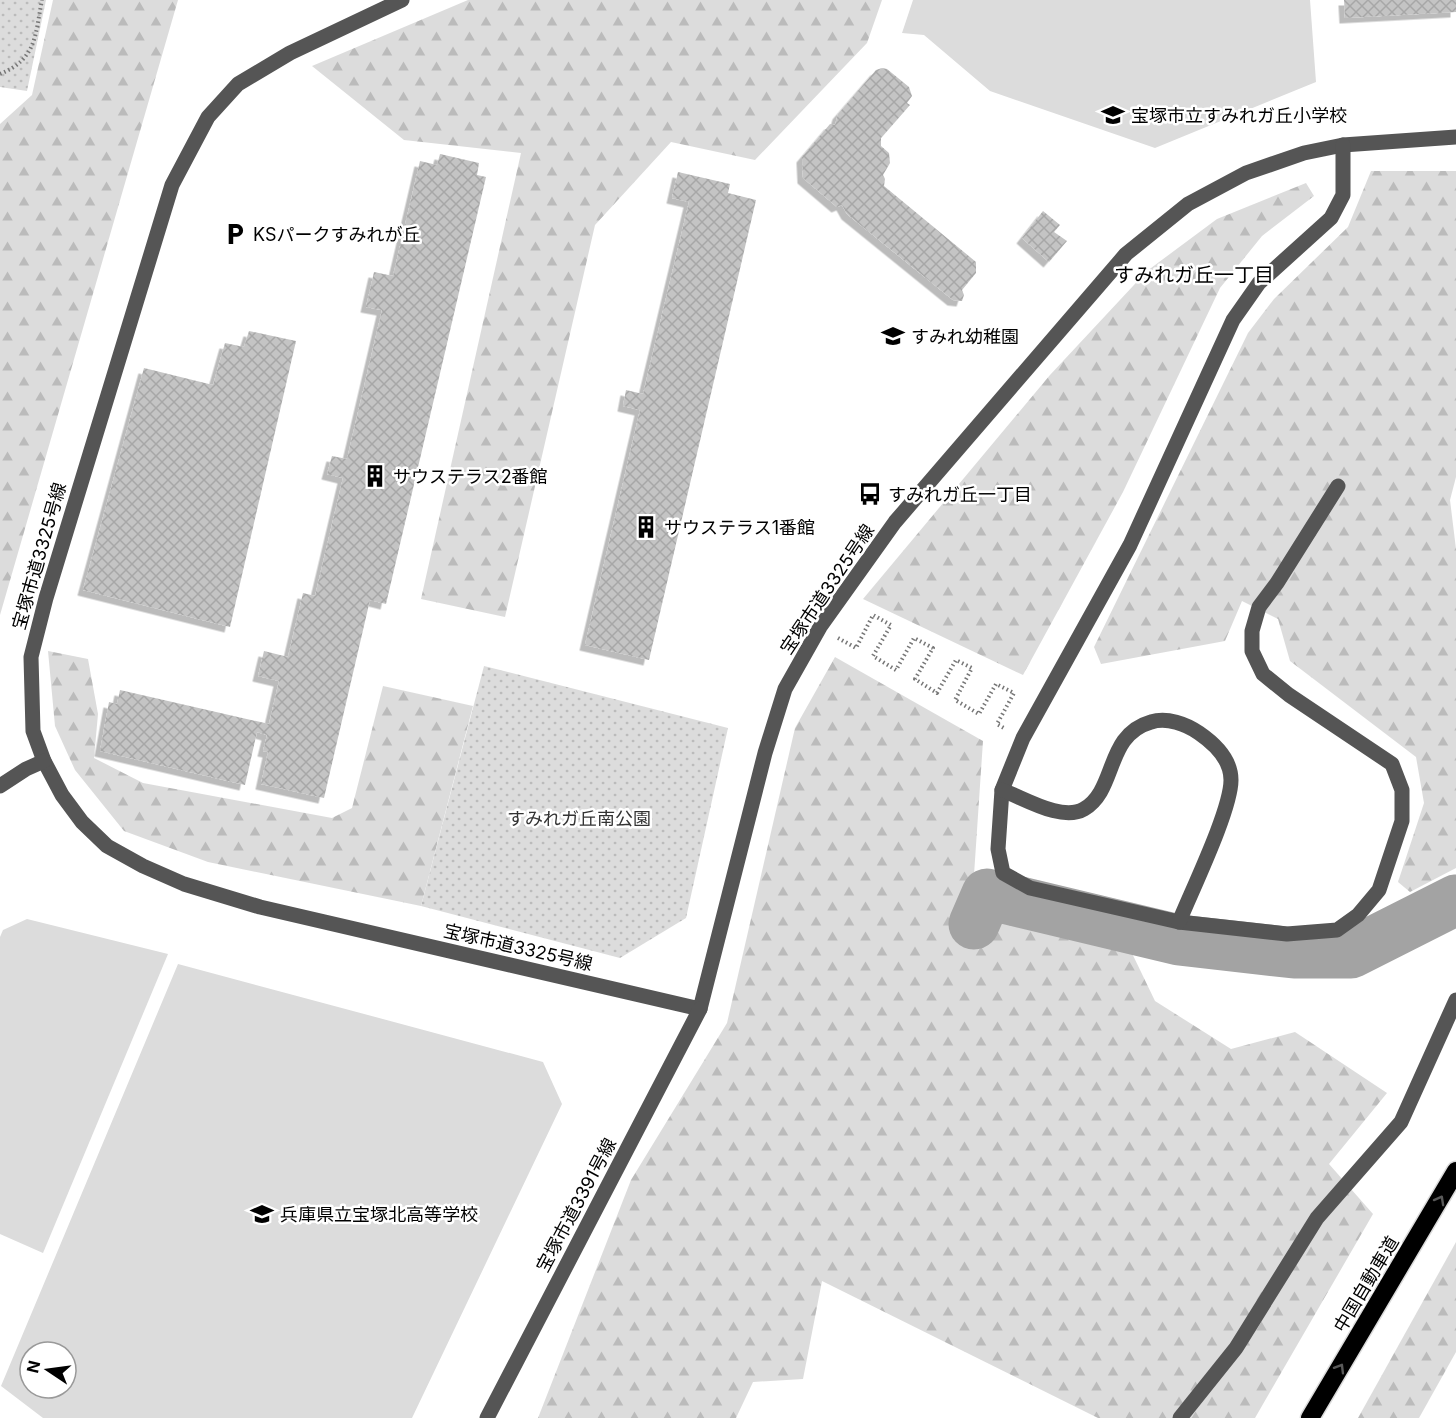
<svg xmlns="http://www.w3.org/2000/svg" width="1456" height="1418" viewBox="0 0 1456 1418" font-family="Inter,'Noto Sans JP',sans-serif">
<defs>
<pattern id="forest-firs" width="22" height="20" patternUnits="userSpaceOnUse" patternTransform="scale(1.5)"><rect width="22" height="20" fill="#dcdcdc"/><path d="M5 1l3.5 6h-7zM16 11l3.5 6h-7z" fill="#bbb"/></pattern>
<pattern id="park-dots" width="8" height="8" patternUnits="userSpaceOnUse" patternTransform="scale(1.5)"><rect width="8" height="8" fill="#dcdcdc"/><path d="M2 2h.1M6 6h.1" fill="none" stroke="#bbb" stroke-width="1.8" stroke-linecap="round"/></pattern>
<pattern id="building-cross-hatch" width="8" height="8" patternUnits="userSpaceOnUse" patternTransform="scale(1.5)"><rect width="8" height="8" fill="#c4c4c4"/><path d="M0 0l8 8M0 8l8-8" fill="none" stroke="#a7a7a7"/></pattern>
<filter id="shadow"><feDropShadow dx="-5.5" dy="5.5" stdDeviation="0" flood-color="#0004"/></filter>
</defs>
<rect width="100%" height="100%" fill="#fff"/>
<!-- green -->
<g fill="#dcdcdc" fill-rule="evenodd">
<polygon points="913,0 1310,0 1316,82 1155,148 990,91 924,35 902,33"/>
<polygon points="27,919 168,954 43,1253 0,1234 0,937 3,930"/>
<path d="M178 964 543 1062 562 1104 412 1418H43L1 1386ZM30 1352H66V1388H30Z"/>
</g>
<!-- forest -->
<g fill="url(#forest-firs)">
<polygon points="53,0 178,0 0,615 0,124 32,95"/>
<polygon points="468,0 882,0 867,43 755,160 671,142 595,225 505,617 421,599 521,153 404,140 312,66"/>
<polygon points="1371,171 1456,171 1456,477 1450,500 1456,549 1456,868 1410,892 1398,882 1424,803 1416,757 1290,661 1278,619 1242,601 1225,641 1101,664 1094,647 1248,333 1274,299 1348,227"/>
<polygon points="1306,183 1314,196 1262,236 1220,288 1123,492 1023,675 863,599 1050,375 1147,271 1217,219"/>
<polygon points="48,651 88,659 98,714 94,758 143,783 332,818 352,808 383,686 473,706 421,906 208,862 124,831 75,770 55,726"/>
<polygon points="835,657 983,741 974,875 1013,916 1129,947 1155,1001 1231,1049 1295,1032 1387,1093 1329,1164 1373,1214 1255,1418 1098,1418 822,1281 803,1379 753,1382 736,1418 538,1418 631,1180 727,1023 795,728"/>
<polygon points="1456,1242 1456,1352 1419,1418 1358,1418"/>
</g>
<!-- park -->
<g fill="url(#park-dots)">
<polygon points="0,0 46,0 27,91 0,87"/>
<polygon points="484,666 728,728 686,918 620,958 421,906"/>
</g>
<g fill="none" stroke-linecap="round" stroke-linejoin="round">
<!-- river -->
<polyline stroke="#a3a3a3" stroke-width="51" points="974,924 987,894 1179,940 1294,953 1351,953 1456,900"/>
</g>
<!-- building -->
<g fill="url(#building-cross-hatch)" filter="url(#shadow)">
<polygon points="1344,0 1456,0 1456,12 1345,18"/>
<polygon points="882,68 887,69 909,87 912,96 907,103 910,105 881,138 881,146 889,153 890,163 883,175 885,179 884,186 976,262 976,273 962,290 964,295 962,301 953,300 847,214 842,205 837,207 803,178 802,157 830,124 835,125 838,114 876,70"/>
<polygon points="440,154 479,163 477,175 486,177 386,604 370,600 324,798 261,784 268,752 263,751 267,735 257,732 245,785 100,751 109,702 117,704 120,690 269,724 279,681 258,676 264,651 288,657 303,593 315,596 343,478 327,474 332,456 347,459 382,310 366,307 374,272 393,276 420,161 437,165"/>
<polygon points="678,172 730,184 728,193 756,200 649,660 585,645 640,410 623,406 626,390 643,394 689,202 672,198"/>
<polygon points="1043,211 1060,225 1054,232 1067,241 1049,262 1022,238"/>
<polygon points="249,331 296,341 230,627 83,590 144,368 213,385 225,343 244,347"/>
</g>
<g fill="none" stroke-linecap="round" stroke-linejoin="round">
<!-- highway casing -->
<g stroke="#dbdbdb" stroke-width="21">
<polyline id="highway" points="1310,1418 1456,1171"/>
</g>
<!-- path -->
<g stroke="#777" stroke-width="4" stroke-dasharray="1.5 3" stroke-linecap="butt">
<path d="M0 74C37 59 35 35 42 0"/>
<polyline points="838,638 856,648 873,615 891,625 873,656 896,670 914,638 933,648 915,679 937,693 956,660 972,668 955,700 979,714 996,684 1014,693 997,724 1004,728"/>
</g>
<!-- minor -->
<g stroke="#555" stroke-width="15">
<polyline points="402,0 290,53 238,84 208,117 172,185 46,598 31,657 33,731 44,761 62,795 82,822 107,846 143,866 184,884 260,907 700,1009 765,753 785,689 820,627 895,522 1126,254 1188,204 1246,173 1304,153 1343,145 1456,137"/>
<polyline points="1338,486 1277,583 1259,607 1252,631 1252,651 1263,674 1289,695 1392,764 1402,790 1402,821 1379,890 1358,915 1337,930 1287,934 1179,922 1030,888 1003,873 998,849 1002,790 1023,738 1130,545 1233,320 1259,283 1331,218 1343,195 1343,145"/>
<polyline points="0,786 26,769 44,761"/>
<path d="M1002 790C1024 798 1062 822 1084 809 1117 790 1105 735 1151 722 1167 717 1186 724 1199 733 1215 744 1231 759 1231 780 1231 810 1192 890 1179 922"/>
<polyline points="487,1418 700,1009"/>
<polyline points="1180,1418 1236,1348 1317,1218 1401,1122 1456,1000"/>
</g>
<!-- highway -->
<use href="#highway" stroke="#000" stroke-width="18"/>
</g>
<!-- one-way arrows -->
<defs><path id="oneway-chevron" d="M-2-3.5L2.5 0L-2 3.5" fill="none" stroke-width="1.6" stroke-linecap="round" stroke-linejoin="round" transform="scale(1.5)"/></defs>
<g stroke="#595959">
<use href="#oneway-chevron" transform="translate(1440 1200) rotate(-61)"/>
<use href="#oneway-chevron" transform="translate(1340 1368) rotate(-59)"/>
</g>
<!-- icons -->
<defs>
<g id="school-bare" transform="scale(1.8)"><path d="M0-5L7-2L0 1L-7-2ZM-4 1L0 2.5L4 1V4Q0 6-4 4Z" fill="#000" stroke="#fff" stroke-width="2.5" paint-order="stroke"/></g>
<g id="parking-bare" transform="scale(1.8)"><path d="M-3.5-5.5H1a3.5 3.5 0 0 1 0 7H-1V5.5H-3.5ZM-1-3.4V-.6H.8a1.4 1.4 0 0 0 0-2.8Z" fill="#000" stroke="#fff" stroke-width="2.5" paint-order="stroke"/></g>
<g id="building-bare" transform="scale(1.8)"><path d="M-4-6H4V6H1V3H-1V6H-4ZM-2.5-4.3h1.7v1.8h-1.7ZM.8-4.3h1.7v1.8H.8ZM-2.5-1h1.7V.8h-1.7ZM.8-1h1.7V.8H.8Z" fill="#000" stroke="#fff" stroke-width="2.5" paint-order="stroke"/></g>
<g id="bus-bare" transform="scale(1.8)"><path d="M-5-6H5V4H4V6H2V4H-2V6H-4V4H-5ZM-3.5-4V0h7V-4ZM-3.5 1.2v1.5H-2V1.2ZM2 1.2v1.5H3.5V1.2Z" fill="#000" stroke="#fff" stroke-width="2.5" paint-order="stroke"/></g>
</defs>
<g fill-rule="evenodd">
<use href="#school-bare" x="1113" y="115"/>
<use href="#parking-bare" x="235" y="234"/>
<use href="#school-bare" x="893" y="336"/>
<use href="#building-bare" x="375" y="476"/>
<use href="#bus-bare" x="870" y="494"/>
<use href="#building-bare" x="646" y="527"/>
<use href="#school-bare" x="262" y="1214"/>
</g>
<g text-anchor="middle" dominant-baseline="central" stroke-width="5" stroke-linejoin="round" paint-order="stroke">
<!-- poi labels -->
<g font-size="18" fill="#000" stroke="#fff" text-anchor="start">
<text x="1131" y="115">宝塚市立すみれガ丘小学校</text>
<text x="253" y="234">KSパークすみれが丘</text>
<text x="911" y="336">すみれ幼稚園</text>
<text x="393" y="476">サウステラス2番館</text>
<text x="888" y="494">すみれガ丘一丁目</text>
<text x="664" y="527">サウステラス1番館</text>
<text x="280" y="1214">兵庫県立宝塚北高等学校</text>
</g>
<!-- street labels -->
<g font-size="18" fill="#000" stroke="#fff">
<text transform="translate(39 556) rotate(-74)">宝塚市道3325号線</text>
<text transform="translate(827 589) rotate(-56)">宝塚市道3325号線</text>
<text transform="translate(518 947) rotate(13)">宝塚市道3325号線</text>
<text transform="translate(576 1205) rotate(-62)">宝塚市道3391号線</text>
<text transform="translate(1366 1284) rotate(-59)">中国自動車道</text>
</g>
<!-- park labels -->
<g font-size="18" fill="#333" stroke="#fff">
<text x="579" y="818">すみれガ丘南公園</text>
</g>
<!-- neighbourhood labels -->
<g font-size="20" fill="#000" stroke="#fff">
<text x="1194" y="275">すみれガ丘一丁目</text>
</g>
</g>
<!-- north arrow -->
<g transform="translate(48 1370) rotate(283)"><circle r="28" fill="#ffffff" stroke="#999999" stroke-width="1.5"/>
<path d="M0-4.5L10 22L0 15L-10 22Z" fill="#000000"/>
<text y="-9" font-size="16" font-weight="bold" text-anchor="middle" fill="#000000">N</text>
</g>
</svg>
